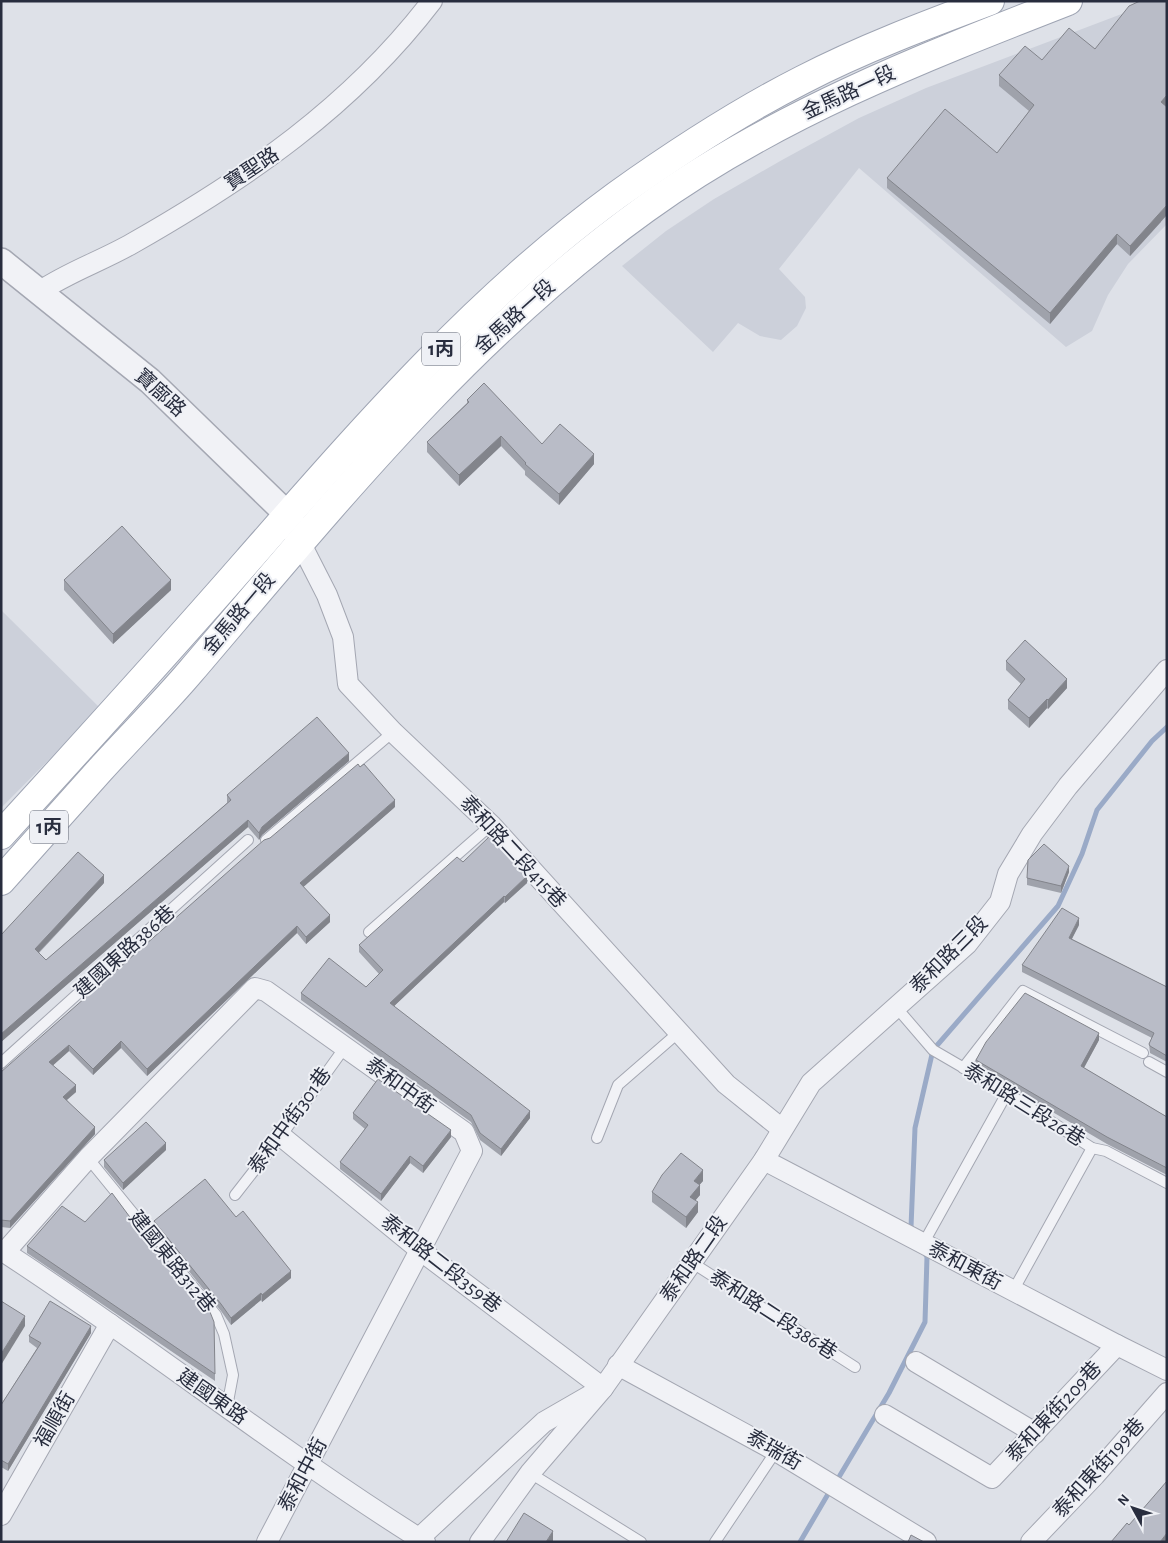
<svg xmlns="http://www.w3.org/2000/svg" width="1168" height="1543" viewBox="0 0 1168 1543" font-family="'Alegreya Sans','Noto Sans TC',sans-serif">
<rect width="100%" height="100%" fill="#dee1e8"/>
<!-- built -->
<g fill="#ccd0da">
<polygon points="1156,1 1167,1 1167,224 1128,264 1108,295 1092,331 1066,347 859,168 779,269 805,297 806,308 797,326 781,340 760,336 738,323 713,352 622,266 666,231 714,199 782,160 859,118 926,88"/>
<polygon points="1,610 100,708 1,808"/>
</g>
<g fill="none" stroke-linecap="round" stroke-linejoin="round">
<!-- stream -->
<g stroke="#9aaac7" stroke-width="5">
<polyline points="913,1231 911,1227 915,1128 933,1050 1058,906 1082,854 1097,810 1152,741 1167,727"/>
<polyline points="836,1482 889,1393 925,1322 927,1257 924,1252"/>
<polyline points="800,1542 831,1489"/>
</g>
<!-- service casing -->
<g stroke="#a4a7b2" stroke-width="12">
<g id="service">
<polyline points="266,840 393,732"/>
<polyline points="369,932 491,825"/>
<polyline points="896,1007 933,1050 1007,1093 1092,1148 1106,1151 1167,1183"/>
<polyline points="1149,1062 1167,1072"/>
<polyline points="1,1063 248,840"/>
<polyline points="963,1068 1023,991 1143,1053"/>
<polyline points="597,1138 618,1085 679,1032"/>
<polyline points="88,1158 216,1315 224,1334 233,1375 227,1407"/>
<polyline points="235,1195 281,1136 345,1047"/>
<polyline points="923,1244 1007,1093"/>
<polyline points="691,1262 855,1367"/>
<polyline points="1013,1291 1092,1148"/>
<polyline points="530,1473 641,1542"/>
<polyline points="715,1542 776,1451"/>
</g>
</g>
<!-- minor casing -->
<g stroke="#a4a7b2" stroke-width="22">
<g id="minor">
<path d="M39 292C68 272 102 261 133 243 247 178 351 107 432 1"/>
<polyline points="300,542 327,595 343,637 348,684 393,732 491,825 726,1084 782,1129"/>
<polyline points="281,1136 420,1250 603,1388 544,1422 415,1542"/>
<polyline points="764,1160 1117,1345 1167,1370"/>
<path d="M1 1250C145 1343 279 1451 425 1542"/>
<polyline points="5,1252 88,1158 255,988 266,991 464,1132 472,1151 267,1542"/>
<polyline points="916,1362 1035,1433"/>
<polyline points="618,1365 776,1451 926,1542"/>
<polyline points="885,1415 992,1478 1117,1345"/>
<polyline points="1,1515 110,1324"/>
<polyline points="480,1542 530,1473 603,1388 764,1160 811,1083 967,944 1000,902 1008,874 1032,834 1068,786 1167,670"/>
<polyline points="1031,1542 1095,1475 1167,1393"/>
</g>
</g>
<!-- tertiary casing -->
<g stroke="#a4a7b2" stroke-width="28">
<polyline id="tertiary" points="1,261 150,381 288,515 300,542"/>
</g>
<!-- primary casing -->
<g stroke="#9ea4b3" stroke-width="30">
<g id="primary">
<path d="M1 835C84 744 167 653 248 560 362 430 477 297 617 195 676 153 737 113 802 80 862 49 926 25 990 1"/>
<path d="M1 881C34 844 67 807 100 770 130 737 162 705 191 671 331 507 468 336 645 209 773 116 922 58 1068 1"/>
</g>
</g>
<!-- service -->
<use href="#service" stroke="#f1f2f6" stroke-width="10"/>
<!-- minor -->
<use href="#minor" stroke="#f1f2f6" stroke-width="20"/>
<!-- tertiary -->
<use href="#tertiary" stroke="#f1f2f6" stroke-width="25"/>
<!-- primary -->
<use href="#primary" stroke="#fff" stroke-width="28"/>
</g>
<!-- wall -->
<g fill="#9fa2ab">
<polygon points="1167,1 1167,105 1166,106 1161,222 1130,256 1117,244 1050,324 887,188 887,178 997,153 1029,111 999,86 999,75 1042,60 1095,49"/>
<polygon points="467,400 542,444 594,464 559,505 525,475 525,471 501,446 459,486 427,452 427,442 467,403"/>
<polygon points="64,580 171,590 113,644 64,590"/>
<polygon points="1006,661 1067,688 1048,709 1047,708 1029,728 1008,709 1008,700 1021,684 1006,670"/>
<polygon points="349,761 262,835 259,840 248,827 1,1042 1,935 104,883 39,953 46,960 227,803 227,795"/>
<polygon points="395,807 303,886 330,922 306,944 297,933 147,1076 121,1048 93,1075 69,1051 53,1065 76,1092 67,1100 95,1134 10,1228 1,1227 1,1072"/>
<polygon points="463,862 527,883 505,903 504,902 394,1006 530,1118 501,1156 480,1140 471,1122 301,1000 301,993 366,987 379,974 359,952 359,945"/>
<polygon points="1069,872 1061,893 1027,885 1027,878"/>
<polygon points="1079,925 1072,939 1167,987 1167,1062 1150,1053 1149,1044 1152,1038 1022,972 1022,965"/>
<polygon points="1099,1040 1084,1068 1167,1117 1167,1175 1107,1144 976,1067 976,1060"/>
<polygon points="353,1113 451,1137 423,1173 410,1163 381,1201 340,1169 340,1162 365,1129 353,1119"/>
<polygon points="166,1150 123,1190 104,1167 104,1160"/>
<polygon points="703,1181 700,1184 700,1195 695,1200 698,1212 686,1228 652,1202 652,1192"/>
<polygon points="236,1217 291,1278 262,1302 261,1300 231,1325 221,1311 154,1228 154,1221"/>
<polygon points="85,1222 141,1232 215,1374 215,1381 27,1253 27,1246"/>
<polygon points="91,1333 8,1471 1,1467 1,1405 37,1348 29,1342 29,1336"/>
</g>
<!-- shaded-wall -->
<g fill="#82848b">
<polygon points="1167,95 1167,105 1161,112 1161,102"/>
<polygon points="1167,205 1167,215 1130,256 1130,246"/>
<polygon points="1117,234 1117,244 1050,324 1050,313"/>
<polygon points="501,436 501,446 459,486 459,475"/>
<polygon points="594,454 594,464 559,505 559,494"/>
<polygon points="171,580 171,590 113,644 113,634"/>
<polygon points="1067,679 1067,688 1048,709 1048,700"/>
<polygon points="1047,699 1047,708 1029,728 1029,718"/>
<polygon points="349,753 349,761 262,835 259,840 259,833 262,827"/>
<polygon points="395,800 395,807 300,890 300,883"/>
<polygon points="248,820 248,827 1,1042 1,1034"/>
<polygon points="1069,866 1069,872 1061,893 1061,886"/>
<polygon points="104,875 104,883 35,956 35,949"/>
<polygon points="527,876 527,883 505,903 505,897"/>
<polygon points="504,896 504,902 390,1010 390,1003"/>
<polygon points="330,915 330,922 306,944 306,937"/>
<polygon points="1079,918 1079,925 1069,944 1069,938"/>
<polygon points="297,926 297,933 147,1076 147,1069"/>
<polygon points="1099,1033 1099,1040 1081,1073 1081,1066"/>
<polygon points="121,1041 121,1048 93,1075 93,1069"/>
<polygon points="69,1045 69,1051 49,1069 49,1062"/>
<polygon points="76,1085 76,1092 63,1103 63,1097"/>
<polygon points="530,1111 530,1118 501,1156 501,1149"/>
<polygon points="95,1127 95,1134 10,1228 10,1221"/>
<polygon points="451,1130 451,1137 423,1173 423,1166"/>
<polygon points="166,1143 166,1150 123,1190 123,1183"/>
<polygon points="410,1156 410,1163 381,1201 381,1194"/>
<polygon points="703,1170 703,1181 694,1191 694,1181"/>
<polygon points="700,1185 700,1195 690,1207 690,1197"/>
<polygon points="698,1202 698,1212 686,1228 686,1217"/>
<polygon points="291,1271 291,1278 262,1302 262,1295"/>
<polygon points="261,1293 261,1300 231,1325 231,1318"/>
<polygon points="25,1316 25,1326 1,1365 1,1354"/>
<polygon points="91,1326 91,1333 8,1471 8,1464"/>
<polygon points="553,1531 553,1542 546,1542"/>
<polygon points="1167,1533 1167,1540 1165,1542 1160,1542"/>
</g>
<!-- building -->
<g fill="#b9bcc7" stroke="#82848b">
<polygon points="1140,1 1167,1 1167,95 1161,102 1167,107 1167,205 1130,246 1117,234 1050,313 887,178 945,109 997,153 1034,105 999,75 1025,46 1042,60 1069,28 1095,49 1129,6"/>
<polygon points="484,383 542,444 560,424 594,454 559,494 525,464 526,463 501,436 459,475 427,442 469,402 467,400"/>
<polygon points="122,526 171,580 113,634 64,580"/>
<polygon points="1025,640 1067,679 1048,700 1047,699 1029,718 1008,700 1025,679 1006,661"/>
<polygon points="317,717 349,753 262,827 259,833 248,820 1,1034 1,935 78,852 104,875 35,949 46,960 231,800 227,795"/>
<polygon points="358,764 360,767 364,764 395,800 300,883 330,915 306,937 297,926 147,1069 121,1041 93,1069 69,1045 49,1062 76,1085 63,1097 95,1127 10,1221 1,1220 1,1072 264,840 270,838"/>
<polygon points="490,836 527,876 505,897 504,896 390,1003 530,1111 501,1149 480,1133 471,1115 301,993 329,958 366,987 383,970 359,945 457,857 463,862"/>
<polygon points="1044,844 1069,866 1061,886 1027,878 1028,860"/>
<polygon points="1062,908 1079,918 1069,938 1167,987 1167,1056 1150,1046 1149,1044 1154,1033 1022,965"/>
<polygon points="1025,993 1099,1033 1081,1066 1167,1117 1167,1168 1107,1137 976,1060 986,1042"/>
<polygon points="378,1079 451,1130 423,1166 410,1156 381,1194 340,1162 368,1125 353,1113"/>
<polygon points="146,1122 166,1143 123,1183 104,1160"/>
<polygon points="681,1153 703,1170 694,1181 700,1185 690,1197 698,1202 686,1217 652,1192 662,1175"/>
<polygon points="205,1179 236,1217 243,1211 291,1271 262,1295 261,1293 231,1318 221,1304 154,1221"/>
<polygon points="112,1193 141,1232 144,1230 210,1312 214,1322 215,1374 27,1246 62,1206 85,1222"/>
<polygon points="1,1301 25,1316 1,1354"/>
<polygon points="50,1301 91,1326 8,1464 1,1460 1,1405 41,1343 29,1336"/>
<polygon points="1167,1481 1167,1533 1160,1542 1111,1542 1127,1523 1129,1525"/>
<polygon points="524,1513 553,1531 546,1542 506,1542"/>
<polygon points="911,1535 924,1542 908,1542"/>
</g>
<g text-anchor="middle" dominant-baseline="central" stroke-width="4" stroke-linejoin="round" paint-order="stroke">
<!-- shield labels -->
<g fill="#eef0f5" stroke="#636875" stroke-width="1">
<rect x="422" y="332.5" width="38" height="33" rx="4"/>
<rect x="30" y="810.5" width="38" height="33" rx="4"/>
</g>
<g font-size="19" font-weight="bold" fill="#282d3e">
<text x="441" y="349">1丙</text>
<text x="49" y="827">1丙</text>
</g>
<!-- street labels -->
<g font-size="20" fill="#282d3e" stroke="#eef0f5">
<text transform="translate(849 93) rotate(-25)">金馬路一段</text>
<text transform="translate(252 169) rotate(-34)">寶聖路</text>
<text transform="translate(515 317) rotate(-42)">金馬路一段</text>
<text transform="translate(160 393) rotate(42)">寶廍路</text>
<text transform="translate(239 614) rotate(-50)">金馬路一段</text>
<text transform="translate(513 852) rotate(47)">泰和路二段415巷</text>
<text transform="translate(125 952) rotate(-42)">建國東路386巷</text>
<text transform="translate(949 955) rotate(-45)">泰和路三段</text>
<text transform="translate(400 1086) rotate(36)">泰和中街</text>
<text transform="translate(1024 1105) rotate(32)">泰和路三段26巷</text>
<text transform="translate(290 1121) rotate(-54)">泰和中街301巷</text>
<text transform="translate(694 1259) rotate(-55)">泰和路二段</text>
<text transform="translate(172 1262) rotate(51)">建國東路312巷</text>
<text transform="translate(441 1264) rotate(38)">泰和路二段359巷</text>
<text transform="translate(965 1266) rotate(28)">泰和東街</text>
<text transform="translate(773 1315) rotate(33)">泰和路二段386巷</text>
<text transform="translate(212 1397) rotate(35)">建國東路</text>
<text transform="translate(1054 1412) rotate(-47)">泰和東街209巷</text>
<text transform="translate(55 1420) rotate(-60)">福順街</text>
<text transform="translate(774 1450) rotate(30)">泰瑞街</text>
<text transform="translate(1099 1468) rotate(-48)">泰和東街199巷</text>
<text transform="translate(303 1475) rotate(-62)">泰和中街</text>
</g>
</g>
<!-- border -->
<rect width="1168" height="1543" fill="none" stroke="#282d3e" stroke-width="5"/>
<!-- north arrow -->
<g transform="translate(1133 1508) rotate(310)" stroke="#eef0f5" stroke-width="4" paint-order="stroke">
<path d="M0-4L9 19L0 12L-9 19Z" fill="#282d3e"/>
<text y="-8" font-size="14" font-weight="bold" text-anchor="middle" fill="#282d3e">N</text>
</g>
</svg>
